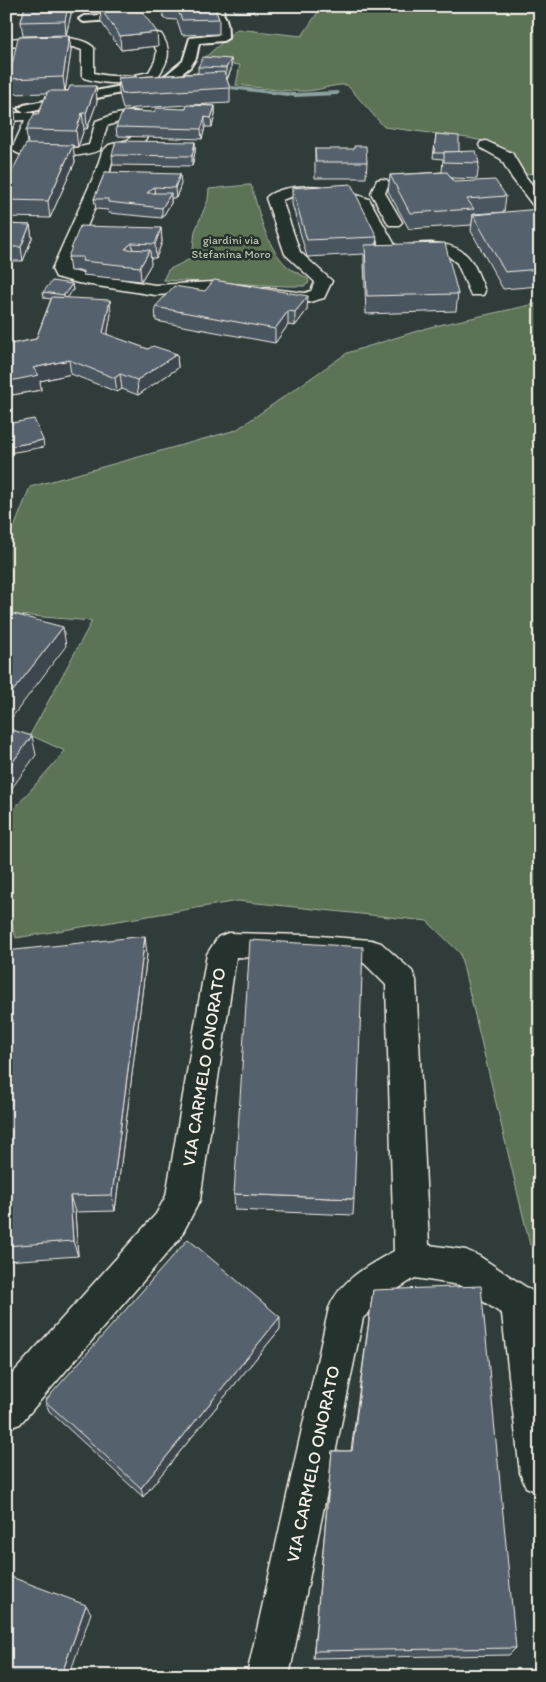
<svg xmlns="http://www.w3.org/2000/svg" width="546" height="1682" viewBox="0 0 546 1682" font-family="Itim,sans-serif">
<rect width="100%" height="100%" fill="#2f3c3a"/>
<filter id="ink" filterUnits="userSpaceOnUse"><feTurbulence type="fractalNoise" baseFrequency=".02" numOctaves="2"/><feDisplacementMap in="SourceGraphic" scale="10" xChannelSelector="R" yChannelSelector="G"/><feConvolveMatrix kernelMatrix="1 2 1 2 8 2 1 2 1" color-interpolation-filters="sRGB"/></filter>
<g filter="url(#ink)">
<!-- green -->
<g fill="#5d7357" stroke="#a8b2a0">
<path d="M322 6H540V173L524 174 488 142 468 138 384 127 347 85C332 84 319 91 304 91 282 92 258 87 236 85L240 65 201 61 237 29 302 36Z"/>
<path d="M248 185H251C260 214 265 246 288 267 294 272 302 274 308 279L309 283 304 286H286L163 280 168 270 192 258 195 231 208 200 209 189Z"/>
<polygon points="540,303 540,1246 530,1245 460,953 427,921 238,901 16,938 6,907 6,818 65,751 30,735 92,621 6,614 6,548 30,487 236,430 347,353 430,327"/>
</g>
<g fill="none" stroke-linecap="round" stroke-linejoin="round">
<!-- stream -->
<polygon fill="#8da29e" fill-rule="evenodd" points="232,86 295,93 337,91 340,93 337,95 295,97 230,89"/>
<!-- pedestrian casing -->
<g stroke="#f4f1e8" stroke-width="4">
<g id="pedestrian">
<path d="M218 10C228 14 228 28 228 38L223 41 199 43 196 58 190 67 170 83 24 113 18 109 24 105 162 78 183 61 190 38 218 35V25L213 13Z"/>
<polygon points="134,13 138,14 139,16 138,18 84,22 79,19 84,16"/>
</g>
</g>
<!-- minor casing -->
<g stroke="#f4f1e8" stroke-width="3">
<g id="minor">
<polygon points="211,6 223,6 224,13 222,15 214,15"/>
<path d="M157 33 161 34C173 51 168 62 157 78 132 84 109 86 84 78L82 75V50C59 41 31 45 6 47V39C26 38 80 32 94 48V73C112 78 131 77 149 72L155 61 157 52 151 37Z"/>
<path d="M133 111 150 114 152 121 145 125 140 124 138 120C127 119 118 122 107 126L100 150C85 157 23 163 12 149L25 120 6 121V113H33L39 119 27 147 71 149 89 145 96 121 113 115Z"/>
<path d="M140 133 147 137C132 159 116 137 110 171L69 270 80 273 155 285 214 282 305 293 311 291 315 282 285 254 266 198C270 193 277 191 284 189 313 182 341 189 369 199L395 245 400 248C411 243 420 243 431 243 468 245 473 260 485 291L483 295H471L457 263 447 255 417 252 400 258 383 251 358 205C334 197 307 189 282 200L300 252 332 281 324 298 306 303 214 292 155 295 78 283 56 277 52 269 96 171 102 152 109 145 128 140 135 134Z"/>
<polygon points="486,141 512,153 526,177 540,195 540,210 535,208 512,178 501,159 481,148 479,145 481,142"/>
<polygon points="382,179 387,180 389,183 385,193 402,222 399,225 389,225 371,193 377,180"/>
<path d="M228 933 306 935 371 940 381 943 412 971 416 980 429 1245 466 1250 479 1256 532 1291 537 1304 540 1323V1493L526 1487 520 1473 502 1314 459 1285 415 1278 388 1295 363 1318 289 1676H251L248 1670 329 1308C340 1280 369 1265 394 1251L386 985 364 963 306 959 236 957 200 1200 180 1238 20 1424 6 1429V1381L156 1214 166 1196 207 954 218 937Z"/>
</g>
</g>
<!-- pedestrian -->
<use href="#pedestrian" fill="#26332d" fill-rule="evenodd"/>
<!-- minor -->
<use href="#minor" fill="#26332d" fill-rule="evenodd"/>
</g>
<!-- wall -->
<g fill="#49545f" stroke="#f4f1e8">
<polygon points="25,6 70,6 71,14 66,35 23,36 21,22"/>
<polygon points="161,6 214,6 219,19 219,34 182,35 177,20 164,19"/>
<polygon points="233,6 255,6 253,12 234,12"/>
<polygon points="100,8 158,46 121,50 101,22"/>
<polygon points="69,36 71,51 65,91 96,86 97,102 87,129 84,129 78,147 73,147 75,162 50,218 6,217 6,183 28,144 26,130 38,114 47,93 11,94 9,79"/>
<polygon points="231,59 231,70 227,80 230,88 230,103 191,105 215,106 215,115 212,127 205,127 202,139 117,136 116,127 154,112 186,109 187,105 123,109 119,93 118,78 198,73 198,67"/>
<polygon points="436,134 459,152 479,163 477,179 451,178 454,182 506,196 504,212 473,214 472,225 409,229 388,191 390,175 442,172 443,159 433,158"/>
<polygon points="195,142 195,152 192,166 113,165 112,155"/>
<polygon points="315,149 367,162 366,178 315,178"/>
<polygon points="105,172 181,184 176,198 171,198 171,203 162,218 109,213 108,210 96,209 94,199"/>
<polygon points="292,188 377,237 376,244 458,294 456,311 366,314 364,262 364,254 307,257 292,204"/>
<polygon points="540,210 540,286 503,289 471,231 473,215"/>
<polygon points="6,224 30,225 32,238 23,261 10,261 6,270"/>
<polygon points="161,228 162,242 156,258 150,258 151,264 141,281 83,275 83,271 70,271 68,257"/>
<polygon points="72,284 73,290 67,298 111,314 107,335 148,349 177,354 178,368 138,395 122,389 117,392 71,374 40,381 41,390 12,395 6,386 6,345 36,339 51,299 44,298 43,292"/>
<polygon points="155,307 307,310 295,326 288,325 275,343 156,321"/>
<polygon points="6,951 147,954 115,1211 75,1212 78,1256 6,1261"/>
<polygon points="234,1194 354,1199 353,1215 235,1210"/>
<polygon points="373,1290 516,1648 509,1655 313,1658 332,1451 351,1451"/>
<polygon points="280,1329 143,1497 49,1411 45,1401"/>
</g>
<!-- shaded-wall -->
<g fill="#3c454d" stroke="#f4f1e8">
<polygon points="67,6 70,6 71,14 66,35 65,21"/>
<polygon points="157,32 158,46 121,50 120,36"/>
<polygon points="69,36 71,51 65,92 63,77"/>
<polygon points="231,59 231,70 226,80 226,68"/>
<polygon points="96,86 97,102 87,129 86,113"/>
<polygon points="14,106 16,122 6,143 6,122"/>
<polygon points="215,106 215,115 212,127 211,118"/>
<polygon points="82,113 84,129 78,147 76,131"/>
<polygon points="205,117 205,127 202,139 201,129"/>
<polygon points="195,142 195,152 192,166 192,156"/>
<polygon points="73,145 75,162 50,218 48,201"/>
<polygon points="180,174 181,184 176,198 175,188"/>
<polygon points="154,187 155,197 147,193"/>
<polygon points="171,193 171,203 162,218 162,208"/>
<polygon points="30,225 32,238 23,261 21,247"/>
<polygon points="161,228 162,242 156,258 155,244"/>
<polygon points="132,243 133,256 125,249"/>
<polygon points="8,247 10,261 6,270 6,251"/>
<polygon points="150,250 151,264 141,281 140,267"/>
<polygon points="72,284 73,290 65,301 64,295"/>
<polygon points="308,296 307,310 295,326 295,312"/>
<polygon points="110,300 111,314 105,348 103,333"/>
<polygon points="288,311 288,325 275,343 275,329"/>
<polygon points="177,354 178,368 138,395 137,380"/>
<polygon points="69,360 71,374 40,381 41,390 12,395 10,381 33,368"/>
<polygon points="120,374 122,389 117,392 115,378"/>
<polygon points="43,440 44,447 9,453 8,447"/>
<polygon points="63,627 66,646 6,725 6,700"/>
<polygon points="32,736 36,755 6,796 6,771"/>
<polygon points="145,936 147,954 115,1211 112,1195"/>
<polygon points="70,1196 75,1212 78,1256 73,1241"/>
<polygon points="280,1317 280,1329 143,1497 141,1488"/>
<polygon points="86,1605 91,1613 69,1676 61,1676"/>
</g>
<!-- building -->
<g fill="#55626e" stroke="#f4f1e8">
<polygon points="25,6 68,6 65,21 21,22"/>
<polygon points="123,6 138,6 157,32 120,36 100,8"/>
<polygon points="176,6 214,6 219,19 182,20"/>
<polygon points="233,6 253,6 253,7 234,7"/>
<polygon points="69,36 63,77 9,79 18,37"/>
<polygon points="203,57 231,59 226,68 198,67"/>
<polygon points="224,72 230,88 122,94 118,78"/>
<polygon points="70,86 96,86 86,113 82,113 76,131 26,130 34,114 38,114 48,91 68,91"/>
<polygon points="187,105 215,106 211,118 205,117 201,129 116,127 123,111 154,112 156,108 186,109"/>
<polygon points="6,106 14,106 6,122"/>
<polygon points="436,134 459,136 459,152 444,152 444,153 434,153"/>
<polygon points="116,141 195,142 192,156 112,155"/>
<polygon points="26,144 73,145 48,201 6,200 6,183"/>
<polygon points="354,146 366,146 367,162 316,162 315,149 354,149"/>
<polygon points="476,151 479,163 444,162 444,152"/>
<polygon points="105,172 180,174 175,188 154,187 147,193 171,193 162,208 108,202 108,199 94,199"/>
<polygon points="447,172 454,182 495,180 506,196 467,199 474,209 410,213 390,175"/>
<polygon points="351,184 377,237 307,240 292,188"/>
<polygon points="539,209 540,269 505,272 473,215"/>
<polygon points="6,224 30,225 21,247 8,247 6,251"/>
<polygon points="80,226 161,228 155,244 132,243 125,249 150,250 140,267 82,261 83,257 68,257"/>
<polygon points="445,243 458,294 367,296 365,245"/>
<polygon points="214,280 308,296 295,312 288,311 275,329 155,307 174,286 205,291"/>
<polygon points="52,281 72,284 64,295 43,292"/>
<polygon points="52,297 110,300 103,333 148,349 153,346 177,354 137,380 120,374 115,378 69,360 33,368 39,375 10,381 6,375 6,345 36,339"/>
<polygon points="34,419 43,440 8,447 6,443 6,424"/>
<polygon points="6,612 63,627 6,700"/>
<polygon points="6,728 32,736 6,771"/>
<polygon points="145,936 112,1195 70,1196 73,1241 6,1246 6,951"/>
<polygon points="250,940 363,947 354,1199 234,1194"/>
<polygon points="188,1239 280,1317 141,1488 45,1401"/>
<polygon points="481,1286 516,1648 314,1651 332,1451 352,1451 373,1290"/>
<polygon points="6,1575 86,1605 61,1676 6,1676"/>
</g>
</g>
<g text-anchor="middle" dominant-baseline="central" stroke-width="5" stroke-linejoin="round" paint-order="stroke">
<!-- far-park labels -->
<g font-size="12" fill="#b8bfae" stroke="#26332d">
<text x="231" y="240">giardini via<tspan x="231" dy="14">Stefanina Moro</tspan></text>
</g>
<!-- near-street labels -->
<g font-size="18" fill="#f4f1e8" stroke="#26332d">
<text transform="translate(204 1067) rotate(-81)">VIA CARMELO ONORATO</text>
<text transform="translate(313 1464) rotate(-78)">VIA CARMELO ONORATO</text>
</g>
</g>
<!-- margin -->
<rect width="546" height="1682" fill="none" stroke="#26332d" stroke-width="25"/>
<rect x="12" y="12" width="521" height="1657" fill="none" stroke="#f4f1e8" stroke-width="2" filter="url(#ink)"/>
</svg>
